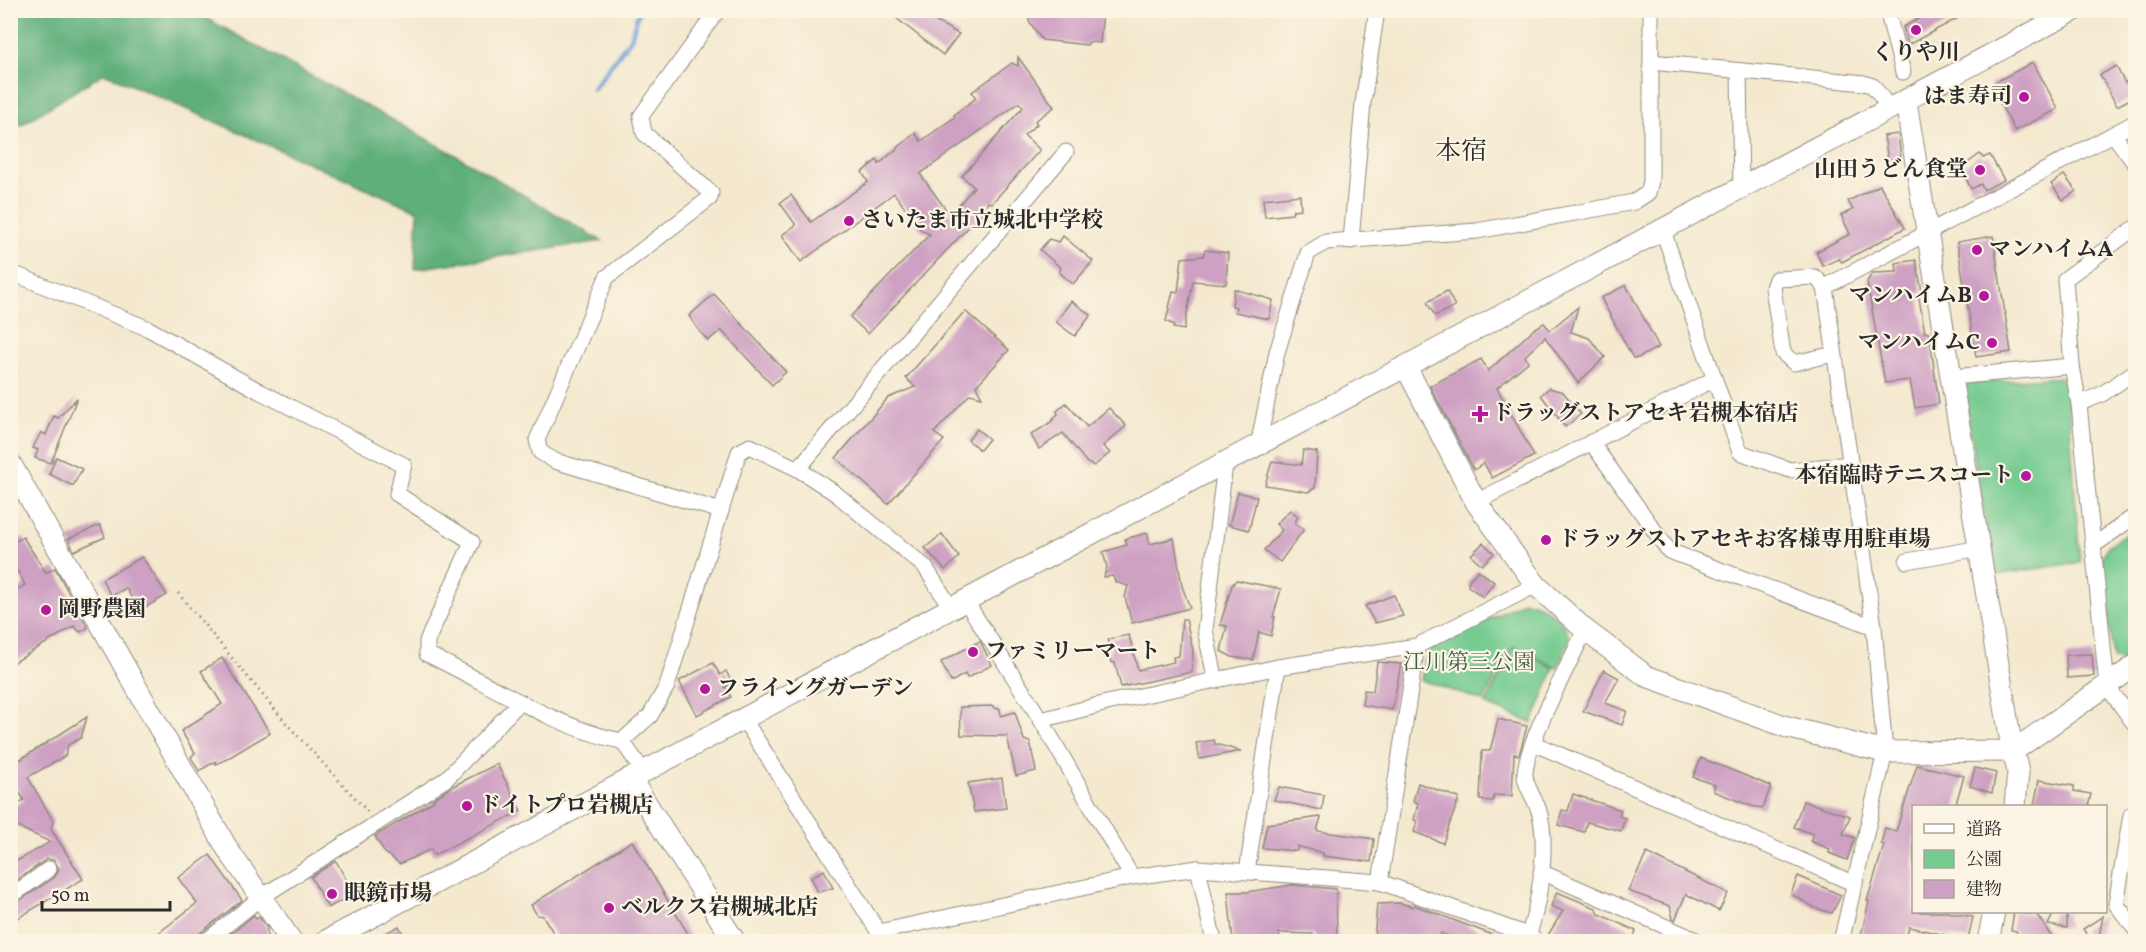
<svg xmlns="http://www.w3.org/2000/svg" width="2146" height="952" viewBox="0 0 2146 952" font-family="Vollkorn,'Noto Serif JP',serif">
<rect width="100%" height="100%" fill="#fcf5e5"/>
<filter id="ink" filterUnits="userSpaceOnUse"><feTurbulence type="fractalNoise" baseFrequency=".0167" numOctaves="2"/><feDisplacementMap in="SourceGraphic" scale="12" xChannelSelector="R" yChannelSelector="G"/><feConvolveMatrix kernelMatrix="1 2 1 2 8 2 1 2 1" color-interpolation-filters="sRGB"/></filter>
<filter id="wash" filterUnits="userSpaceOnUse"><feTurbulence type="fractalNoise" baseFrequency=".008" numOctaves="4" result="noise"/><feDisplacementMap in="SourceGraphic" scale="24" xChannelSelector="R" yChannelSelector="G"/><feGaussianBlur stdDeviation="1.35" result="paint"/><feColorMatrix in="noise" values="0 0 0 0 0 0 0 0 0 0 0 0 0 0 0 0 0 1.4 0 .05"/><feComposite in="paint" operator="in"/></filter>
<g filter="url(#wash)">
<rect width="100%" height="100%" fill="#f4e9cf"/>
<!-- green -->
<g fill="#74cb90" stroke="#507b5e" stroke-width="1.5">
<polygon points="2061,377 2067,384 2080,562 1995,575 1963,390 1969,383"/>
<polygon points="2135,527 2135,651 2122,661 2113,659 2102,558 2108,546"/>
<path d="M1524 601C1541 602 1565 621 1570 639L1557 668 1513 646 1483 701 1421 680 1424 662 1431 649Z"/>
<polygon points="1514,648 1554,668 1532,723 1485,704"/>
</g>
<!-- forest -->
<polygon fill="#5faf7a" stroke="#456d52" stroke-width="1.5" points="10,11 193,11 454,154 602,241 415,269 418,211 104,73 21,125 11,117"/>
<g fill="none" stroke-linecap="round" stroke-linejoin="round">
<!-- stream -->
<polyline stroke="#6b9dd6" stroke-width="5" points="593,89 631,38 639,10"/>
</g>
<g id="blocks">
<!-- building -->
<g fill="#cea0c3" fill-rule="evenodd">
<polygon points="886,10 931,10 926,16 959,34 943,55"/>
<polygon points="1030,10 1103,10 1100,43 1089,42 1087,45 1042,40 1029,21"/>
<polygon points="1935,10 1973,10 1908,45 1903,27"/>
<path d="M1018 57 1054 107 1035 121 1037 124 1024 135 1040 150 992 203 988 202 983 212 963 233 868 334 850 317 930 234 922 231 894 193 801 262 782 235 796 225 780 203 791 195 811 222 868 182 862 172 877 160 879 164 915 133 921 141 955 117 954 115 976 98 972 92 1012 63 1018 66ZM1019 103 1023 107 962 176 974 187 950 215 920 174Z"/>
<polygon points="2033,62 2058,109 2015,131 1990,85"/>
<polygon points="2116,66 2125,83 2136,76 2136,96 2117,106 2100,75"/>
<polygon points="1898,134 1901,158 1888,160 1884,136"/>
<polygon points="1980,154 1983,158 1990,155 2004,180 1984,190 1981,184 1971,189 1961,168"/>
<polygon points="2064,175 2076,191 2063,200 2051,184"/>
<polygon points="1880,185 1905,228 1842,262 1839,259 1823,266 1816,252 1850,234 1841,215 1853,210 1848,201"/>
<polygon points="1300,195 1301,209 1293,210 1292,214 1265,217 1263,199"/>
<polygon points="1063,236 1093,261 1073,284 1059,272 1061,268 1040,250 1049,239 1059,242"/>
<polygon points="1993,236 2011,352 1976,357 1957,242"/>
<polygon points="1205,250 1228,253 1226,284 1193,281 1184,330 1173,328 1174,325 1166,321 1173,291 1178,292 1182,258 1203,256"/>
<polygon points="1916,260 1922,292 1918,293 1925,333 1929,332 1939,404 1915,408 1910,380 1885,383 1867,282 1872,273 1897,272 1896,263"/>
<polygon points="1626,285 1659,347 1638,358 1633,358 1601,298"/>
<polygon points="1234,289 1273,300 1269,319 1235,312 1236,307 1232,306"/>
<polygon points="1447,291 1455,306 1435,316 1427,302"/>
<polygon points="714,294 786,372 772,385 721,330 708,341 697,328 689,316"/>
<polygon points="1071,301 1091,315 1075,336 1056,322"/>
<polygon points="1578,307 1571,332 1589,338 1605,357 1578,383 1545,337 1525,356 1528,362 1497,388 1534,456 1492,478 1484,463 1474,470 1430,386 1481,359 1488,371 1534,329 1544,323 1550,330"/>
<polygon points="965,311 1009,350 976,386 982,397 970,394 934,433 944,440 888,504 836,458 888,398 915,387 906,378"/>
<polygon points="1549,388 1563,392 1581,414 1565,427 1541,395"/>
<polygon points="77,398 51,463 35,458 38,450 33,448 41,432 46,435 54,416 58,418"/>
<polygon points="1066,403 1087,427 1109,408 1126,426 1103,446 1110,453 1094,466 1087,463 1063,433 1039,449 1031,435 1051,422 1058,414 1057,411"/>
<polygon points="977,429 989,439 980,450 968,440"/>
<polygon points="1303,450 1317,452 1315,488 1308,492 1265,485 1272,461 1301,465"/>
<polygon points="56,457 82,469 73,486 49,474"/>
<polygon points="1238,492 1257,497 1249,530 1229,525"/>
<polygon points="1290,510 1298,516 1295,523 1304,529 1280,562 1264,550 1282,530 1276,524"/>
<polygon points="100,525 105,537 74,551 68,539"/>
<polygon points="1147,533 1150,544 1174,538 1182,586 1190,608 1132,623 1125,597 1128,586 1115,582 1113,576 1104,577 1107,567 1103,552 1127,545 1125,539"/>
<polygon points="942,534 959,557 945,570 925,548"/>
<polygon points="23,537 46,573 55,568 88,628 80,632 74,626 10,665 10,594 25,585 10,558 10,544"/>
<polygon points="1483,543 1494,553 1482,565 1471,555"/>
<polygon points="142,557 167,595 139,611 126,588 111,596 102,579"/>
<polygon points="1478,570 1494,582 1483,597 1468,586 1469,580"/>
<polygon points="1236,580 1281,589 1273,617 1275,617 1271,636 1259,632 1253,660 1232,657 1221,651 1227,626 1220,625 1232,585"/>
<polygon points="1394,595 1403,616 1375,623 1365,606"/>
<polygon points="1182,619 1186,619 1193,651 1192,672 1121,687 1115,663 1111,662 1109,656 1111,648 1108,639 1129,635 1138,670 1174,662 1173,657 1179,656"/>
<polygon points="980,641 992,665 967,678 965,674 951,682 941,662"/>
<polygon points="2092,654 2094,676 2067,678 2066,655"/>
<polygon points="222,658 270,733 225,760 216,764 216,761 199,771 191,757 195,753 181,731 222,704 201,671"/>
<polygon points="1377,662 1401,664 1392,710 1362,705 1364,690 1373,691"/>
<polygon points="713,663 720,675 726,671 732,683 725,687 731,697 697,715 679,681"/>
<polygon points="1604,670 1619,678 1605,703 1627,711 1622,725 1583,711"/>
<polygon points="993,706 994,708 1000,709 1001,716 1015,712 1024,740 1030,742 1036,771 1016,776 1007,736 961,735 960,707"/>
<polygon points="87,717 81,738 68,745 65,756 28,777 53,821 51,829 83,879 10,923 10,907 55,877 59,869 54,860 47,859 10,885 10,865 50,842 10,823 10,809 24,800 10,776 10,766"/>
<polygon points="1498,719 1527,726 1519,755 1514,754 1512,796 1494,795 1493,801 1480,800 1482,751 1490,751"/>
<polygon points="1214,740 1215,744 1241,751 1200,759 1196,743"/>
<polygon points="1701,758 1771,786 1763,808 1751,806 1713,791 1715,785 1693,777"/>
<polygon points="497,764 521,811 434,855 431,849 400,864 384,852 375,836 434,801 433,799 453,786"/>
<polygon points="1917,765 1964,776 1955,807 1914,807 1914,912 1947,912 1973,917 1968,940 1909,927 1905,942 1887,942 1861,936 1869,901 1867,901 1884,845 1881,844 1885,828 1896,831"/>
<polygon points="1975,768 1996,773 1992,793 1970,786"/>
<polygon points="1002,778 1006,808 974,812 968,783"/>
<polygon points="2039,780 2074,786 2074,791 2091,794 2088,807 2034,805"/>
<polygon points="1418,783 1459,798 1443,843 1414,832 1417,821 1414,820 1418,803 1413,801"/>
<polygon points="1279,787 1324,795 1322,810 1274,800"/>
<polygon points="1573,794 1621,810 1619,816 1625,818 1621,831 1587,822 1584,832 1558,825 1562,810 1568,811"/>
<polygon points="1803,801 1850,816 1843,834 1855,838 1847,860 1829,853 1830,849 1810,841 1813,834 1794,827"/>
<polygon points="1321,817 1317,831 1374,839 1371,862 1323,856 1323,853 1297,846 1297,851 1262,848 1267,824"/>
<polygon points="632,841 693,942 559,942 543,916 537,915 531,905"/>
<polygon points="1647,853 1728,893 1719,911 1686,894 1675,920 1673,919 1670,906 1628,891"/>
<polygon points="210,855 242,900 199,934 196,942 147,942 197,903 178,878"/>
<polygon points="336,861 354,894 328,908 311,877"/>
<polygon points="824,870 833,888 818,892 811,877"/>
<polygon points="1798,876 1841,895 1832,913 1815,908 1791,894"/>
<polygon points="1292,885 1336,889 1337,938 1313,937 1313,934 1279,933 1281,942 1233,942 1228,892 1247,892"/>
<polygon points="1557,892 1596,908 1599,914 1636,931 1632,942 1558,942 1548,935 1563,911 1551,906"/>
<polygon points="1400,903 1413,907 1414,905 1511,942 1462,942 1441,933 1437,942 1374,941 1377,904"/>
<polygon points="2014,912 2037,915 2055,942 2023,942 2016,931 2011,930"/>
<polygon points="2054,912 2067,912 2067,928 2048,925"/>
<polygon points="254,915 256,919 259,917 267,928 267,937 260,942 221,942"/>
<polygon points="2103,916 2098,942 2092,942 2083,929"/>
<polygon points="399,926 407,942 369,942"/>
</g>
</g>
</g>
<g filter="url(#ink)">
<use href="#blocks" fill-opacity="0" stroke="#908a7d" stroke-width="1.5"/>
<g fill="none" stroke-linecap="round" stroke-linejoin="round">
<!-- street casing -->
<g stroke="#908a7d" stroke-width="17">
<g id="street">
<polyline points="718,10 641,116 644,133 711,193 710,198 607,277 537,440 540,452 555,461 721,511"/>
<polyline points="1887,10 1903,72"/>
<polyline points="1651,62 1864,83 1873,86 1891,110"/>
<polyline points="1739,71 1741,189"/>
<polyline points="2113,134 2136,165"/>
<polyline points="2136,227 2065,279 2072,366 2079,404 2107,686 2136,726"/>
<polyline points="1663,231 1740,452 1790,470 1850,464"/>
<polyline points="1351,241 1363,103 1377,10"/>
<path d="M10 272 149 329 259 391 404 465 397 494 472 542 427 641V654C486 682 558 729 622 741L650 716 667 686 739 452 750 446 798 469 835 493 925 567 951 608"/>
<polyline points="1825,287 1815,277 1776,279 1773,288 1783,353 1794,363 1834,354"/>
<polyline points="1953,377 2072,366"/>
<polyline points="2079,404 2102,394 2136,371"/>
<polyline points="1591,442 1669,551 1874,627"/>
<polyline points="1258,446 1277,352 1308,253 1326,242 1477,231 1634,202 1648,193 1651,181 1651,10"/>
<polyline points="798,469 1066,152"/>
<polyline points="1476,502 1714,379"/>
<polyline points="2093,546 2136,515"/>
<polyline points="1907,561 1980,548"/>
<polyline points="965,600 1041,720 1132,877"/>
<polyline points="1216,681 1205,630 1225,464"/>
<polyline points="743,718 883,939"/>
<polyline points="1041,720 1111,702 1278,667 1417,646 1536,585"/>
<polyline points="622,741 643,771"/>
<polyline points="1533,743 1855,884"/>
<polyline points="2136,812 2131,815 2116,904 2136,930"/>
<polyline points="1198,868 1214,942"/>
<polyline points="1247,872 1278,667"/>
<polyline points="1541,872 1701,942"/>
<polyline points="1380,882 1417,646"/>
<polyline points="10,897 49,869"/>
<polyline points="879,932 1132,877 1198,868 1380,882 1528,935 1537,942"/>
<polyline points="205,942 260,898 446,779 520,702"/>
<path d="M1526 942C1539 909 1549 845 1539 811 1536 800 1524 785 1525 773 1527 741 1570 663 1585 630"/>
<polyline points="1841,942 1885,752 1874,627 1825,287 2136,122"/>
</g>
</g>
<!-- secondary casing -->
<g stroke="#908a7d" stroke-width="23">
<g id="secondary">
<polyline points="1906,102 2010,737 2018,772 2015,806"/>
<polyline points="1406,367 1476,502 1536,585 1585,630 1646,676 1787,727 1885,752 2013,751 2136,665"/>
<polyline points="10,463 228,850 292,942"/>
<polyline points="630,778 735,942"/>
<polyline points="324,942 2075,10"/>
<polyline points="1988,942 1994,912"/>
</g>
</g>
<!-- path -->
<polyline stroke="#908a7d" stroke-width="3" stroke-dasharray="1.5 4.5" stroke-linecap="butt" points="178,593 286,723 368,812"/>
<!-- street -->
<use href="#street" stroke="#fff" stroke-width="15"/>
<!-- secondary -->
<use href="#secondary" stroke="#fff" stroke-width="21"/>
</g>
</g>
<!-- markers -->
<g fill="#b5179e" stroke="#fcf5e5" stroke-width="2">
<circle cx="1916" cy="30" r="6"/>
<circle cx="2024" cy="97" r="6"/>
<circle cx="1980" cy="170" r="6"/>
<circle cx="849" cy="221" r="6"/>
<circle cx="1977" cy="250" r="6"/>
<circle cx="1984" cy="296" r="6"/>
<circle cx="1992" cy="343" r="6"/>
<path d="M1477 405h6v6h6v6h-6v6h-6v-6h-6v-6h6z"/>
<circle cx="2026" cy="476" r="6"/>
<circle cx="1546" cy="540" r="6"/>
<circle cx="46" cy="610" r="6"/>
<circle cx="973" cy="652" r="6"/>
<circle cx="705" cy="689" r="6"/>
<circle cx="467" cy="806" r="6"/>
<circle cx="332" cy="894" r="6"/>
<circle cx="609" cy="908" r="6"/>
</g>
<g text-anchor="middle" dominant-baseline="central" stroke-width="4.5" stroke-linejoin="round" paint-order="stroke">
<!-- poi labels -->
<g font-size="22" font-weight="bold" fill="#2b2b2b" stroke="#fcf5e5" text-anchor="start">
<text x="1916" y="53" text-anchor="middle">くりや川</text>
<text x="2012" y="97" text-anchor="end">はま寿司</text>
<text x="1968" y="170" text-anchor="end">山田うどん食堂</text>
<text x="861" y="221">さいたま市立城北中学校</text>
<text x="1989" y="250">マンハイムA</text>
<text x="1972" y="296" text-anchor="end">マンハイムB</text>
<text x="1980" y="343" text-anchor="end">マンハイムC</text>
<text x="1492" y="414">ドラッグストアセキ岩槻本宿店</text>
<text x="2014" y="476" text-anchor="end">本宿臨時テニスコート</text>
<text x="1558" y="540">ドラッグストアセキお客様専用駐車場</text>
<text x="58" y="610">岡野農園</text>
<text x="985" y="652">ファミリーマート</text>
<text x="717" y="689">フライングガーデン</text>
<text x="479" y="806">ドイトプロ岩槻店</text>
<text x="344" y="894">眼鏡市場</text>
<text x="621" y="908">ベルクス岩槻城北店</text>
</g>
<!-- park labels -->
<g font-size="22" fill="#415b49" stroke="#fcf5e5">
<text x="1469" y="663">江川第三公園</text>
</g>
<!-- quarter labels -->
<g font-size="26" fill="#2b2b2b" stroke="#fcf5e5">
<text x="1461" y="152">本宿</text>
</g>
</g>
<!-- margin -->
<rect width="2146" height="952" fill="none" stroke="#fcf5e5" stroke-width="36"/>
<!-- legend -->
<rect x="1912" y="805" width="195" height="108" fill="#fcf5e5" stroke="#a8a49b" stroke-width="1.5"/>
<rect x="1924" y="824" width="30" height="9" fill="#ffffff" stroke="#a8a49b" stroke-width="1.5"/>
<text x="1966" y="835" font-size="18" fill="#2b2b2b">道路</text>
<rect x="1924" y="850" width="30" height="18" fill="#74cb90" stroke="#a8a49b" stroke-width="1.5"/>
<text x="1966" y="865" font-size="18" fill="#2b2b2b">公園</text>
<rect x="1924" y="880" width="30" height="18" fill="#cea0c3" stroke="#a8a49b" stroke-width="1.5"/>
<text x="1966" y="895" font-size="18" fill="#2b2b2b">建物</text>
<!-- scale -->
<path d="M42 901v9h128v-9" fill="none" stroke="#2b2b2b" stroke-width="3"/>
<text x="51" y="901" font-size="18" fill="#2b2b2b" stroke="#fcf5e5" stroke-width="4.5" paint-order="stroke">50 m</text>
</svg>
